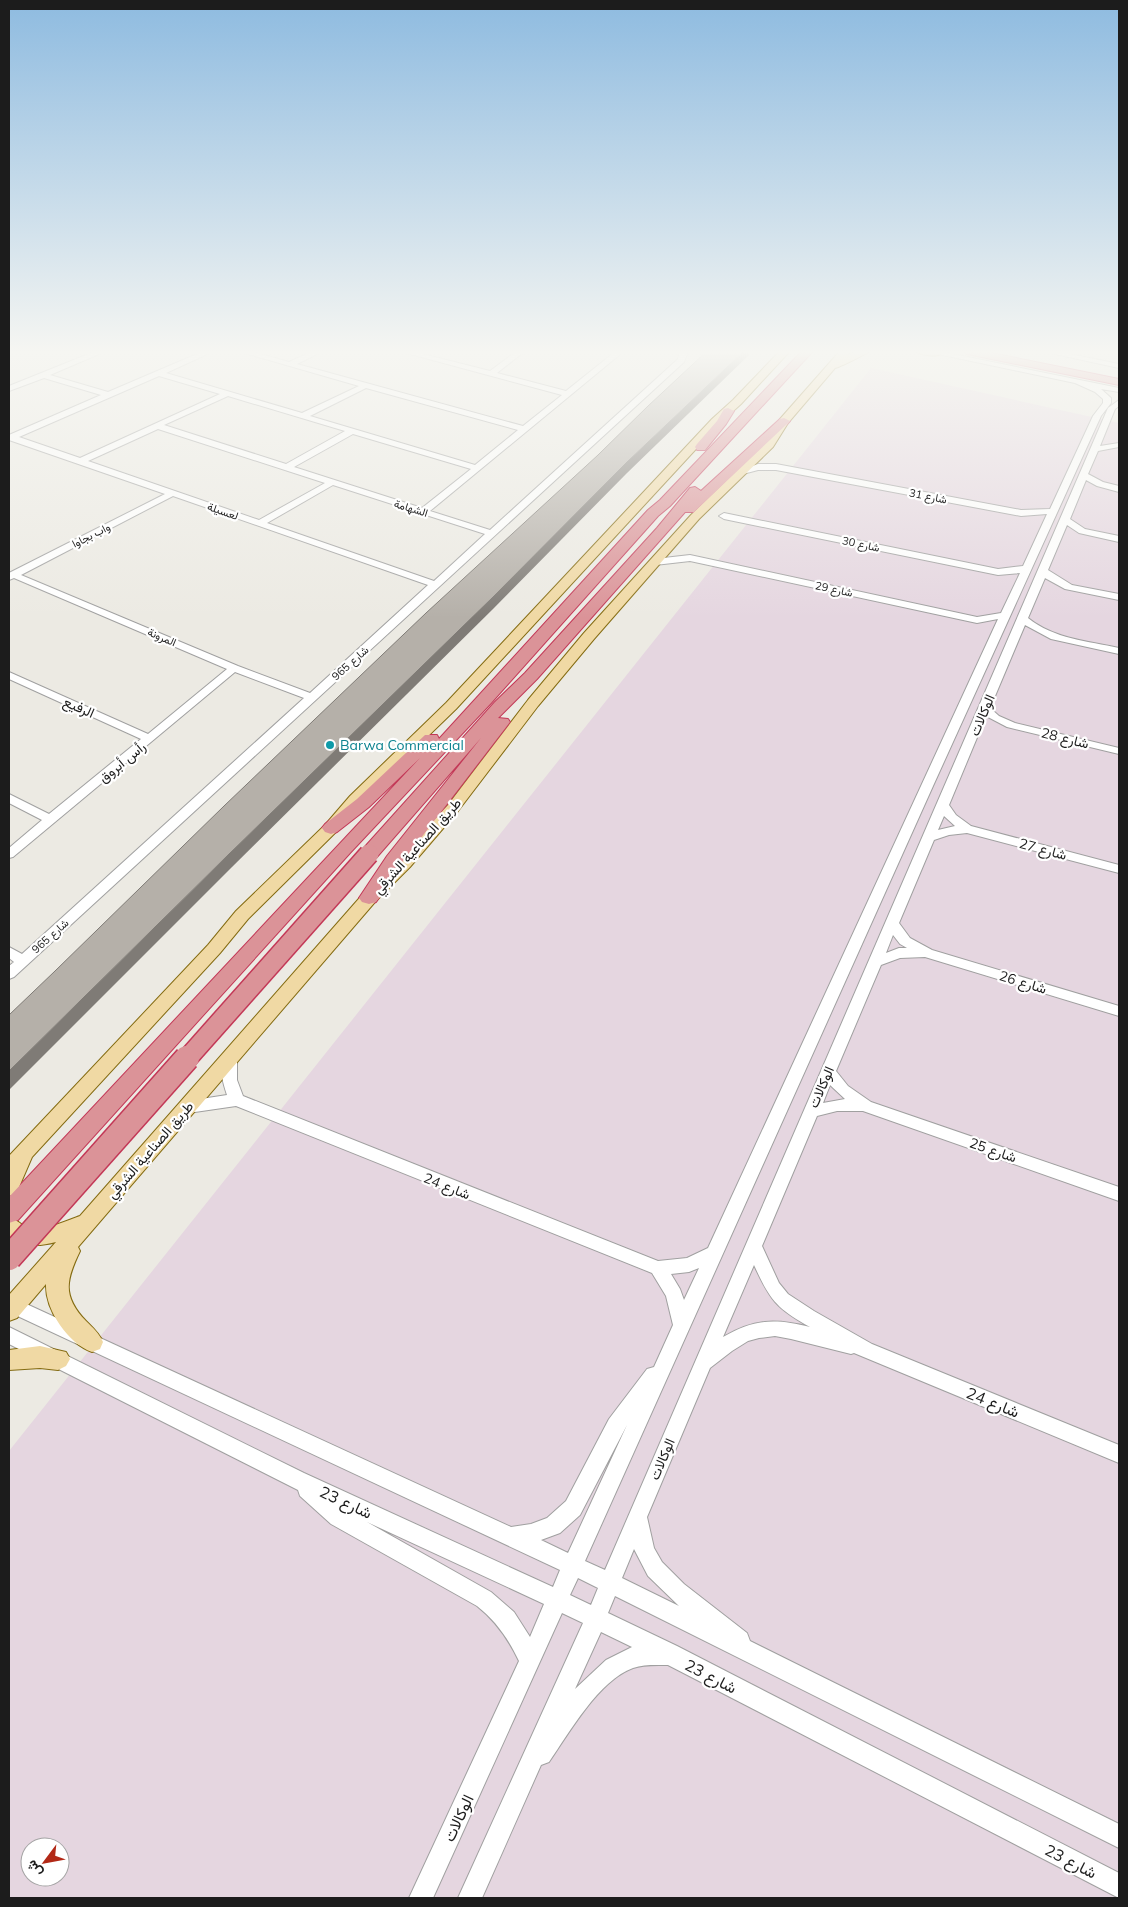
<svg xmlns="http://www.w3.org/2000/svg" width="1128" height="1907" viewBox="0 0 1128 1907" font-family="Mulish,Vazirmatn,sans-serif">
<rect width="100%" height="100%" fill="#eceae3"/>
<!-- industrial -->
<path fill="#e5d6e0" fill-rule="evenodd" d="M871 368 1119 423V1898H9V1451ZM30 1847H60V1877H30Z"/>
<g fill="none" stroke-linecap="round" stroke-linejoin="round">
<!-- minor casing -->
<g stroke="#a0a0a0" stroke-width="2">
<g id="minor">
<path d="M96 351H106L50 375 108 392 204 351H214L166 373 302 413 359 386 238 351H250L289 362 313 351H323L297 364 523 426 562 395 399 351H411L490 371 517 351H525L497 373 566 391 616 351H624L430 511 490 530 678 359 679 355 675 351H683L687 354 684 362 14 977 9 979V966L14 962 9 958V947L22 954 304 698 235 672 13 857 9 858V848L42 820 9 803V794L49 814 141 739 9 679V672L148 734 227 669 14 578 9 580V573L165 494 9 440V435L101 395 44 378 9 391V386ZM159 376 220 394 80 458 19 437ZM366 388 518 430 475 465 310 416ZM228 396 345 431 286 464 164 425ZM158 429 325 483 259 520 88 461ZM353 434 471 469 422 508 294 467ZM333 485 485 534 434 581 267 523ZM173 496 428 585 310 693 238 666 21 575Z"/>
<path d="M924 351H938L1119 388V392L1101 389 1111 398V403L1101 416 933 786 585 1561 605 1570 1108 408 1119 400V406L1115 409 1100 446 1119 443V447L1098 451 1088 474 1103 482 1119 486V492L1097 486 1086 480 1070 519 1085 529 1119 536V542L1079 533 1067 525 1048 570 1072 585 1119 594V600L1065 589 1045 578 1028 618C1054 639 1088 641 1119 648V654L1051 639 1025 625 990 708 999 716 1015 723 1119 748V754L1007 727 986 716 949 805 956 815 971 826 1119 865V873L967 833 949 835 934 840 899 923 910 938 932 950 1119 1006V1016L925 957 900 958 881 965 836 1071 848 1086 871 1102 1119 1187V1201L863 1111H837L817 1116 762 1246 779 1283 788 1294 814 1311 872 1344 1119 1445V1463L854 1353 851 1354 791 1339 775 1336 759 1338 748 1341 732 1351 710 1368 647 1517 654 1548 662 1562 684 1584 747 1633 750 1641 1119 1824V1848L615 1596 608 1613 677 1646 1119 1873V1898L668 1665C656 1665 644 1664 633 1668 599 1680 569 1733 549 1762L541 1765 482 1898H458L583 1623 562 1613 433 1898H409L519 1661C508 1638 496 1621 477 1606L331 1524 300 1496 298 1490 9 1344V1327L304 1473 553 1587 560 1570 9 1312V1296L511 1527 531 1524 547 1518 566 1501 609 1419 647 1369 654 1367 673 1325 666 1296 652 1273 236 1106 188 1113 183 1111 180 1107 183 1103 188 1101 227 1095C223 1083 218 1067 225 1055L230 1053 235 1055 237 1059V1080L243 1096 658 1261 687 1258 708 1248 998 619 977 623 690 561 655 565 650 562 655 559 690 555 977 617 1001 613 1020 573 998 575 724 519 719 516 724 513 998 569 1023 566 1047 514 1021 516 776 470H758L743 474 739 471 758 464H776L1021 510 1050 509 1093 416 1103 403V399L1095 392 1075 383ZM944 816 955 826 938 830ZM893 935 900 944 907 948H899L886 953ZM830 1085 845 1099 823 1103ZM754 1265C770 1300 776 1308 810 1327 775 1318 754 1319 723 1337ZM699 1268 684 1300 680 1289 671 1274 689 1272ZM627 1425 568 1553 541 1540 560 1533 580 1515ZM367 1522 544 1604 530 1637 514 1612 491 1592ZM634 1549 648 1576 679 1606 622 1578ZM578 1578 598 1588 591 1605 570 1595ZM601 1632 632 1647 606 1660 575 1689Z"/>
<polygon points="1041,351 1055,351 1119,364 1119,368"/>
</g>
</g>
<!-- major casing -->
<g stroke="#846b11" stroke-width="2">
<g id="major">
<polygon points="780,351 790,351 741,404 720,423 456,709 360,802 337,831 248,919 220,953 32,1157 16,1194 9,1196 9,1156 208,945 236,911 325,825 350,796 446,703 712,419 733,400"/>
<path d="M840 351H850L847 355 857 351H870C866 354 838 368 835 368L788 423 773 447 699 519 594 639 538 706 458 811 410 867 375 902 78 1247 80 1251C66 1280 62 1296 86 1321 93 1328 99 1333 103 1342L100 1349 92 1352C68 1343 45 1310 46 1284L17 1318 9 1321V1295L56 1242C38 1247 26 1246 9 1239V1217C16 1219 20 1224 26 1227 42 1233 65 1221 80 1216L363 894 398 859 448 805 528 700 584 633 691 515 765 443 780 419Z"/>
<path d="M915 351H940L942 353C936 358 921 355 915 351Z"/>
<polygon points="40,1346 66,1352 70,1359 66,1366 58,1370 40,1368 9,1370 9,1350"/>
</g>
</g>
<!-- highway casing -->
<g stroke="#c33857" stroke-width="2">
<g id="highway">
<polygon points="802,351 813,351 670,506 658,516 491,703 350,853 18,1220 9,1223 9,1197 420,758 369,807 337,832 331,834 325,832 322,828 325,824 357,799 425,735 437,735 439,739 648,510 660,500"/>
<polygon points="962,351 982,351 1119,379 1119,385 967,354"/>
<polygon points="728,408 734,411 726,424 705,450 697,450 695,447 697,444 717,421 724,409"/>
<polygon points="784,418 790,421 788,423 694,512 685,512 537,679 498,718 508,719 510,722 401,864 376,902 369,904 362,902 359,898 387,856 481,738 376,858 369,860 362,858 360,854 362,850 495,702 525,673 657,528 690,488 695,487 701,491 780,419"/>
</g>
</g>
<!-- minor -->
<use href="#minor" fill="#fff" fill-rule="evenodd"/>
<!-- major -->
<use href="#major" fill="#f0d9a4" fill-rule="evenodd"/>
<!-- highway -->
<use href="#highway" fill="#db9398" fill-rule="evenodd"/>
<!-- highway-bridge-far1 casing -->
<g stroke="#c33857" stroke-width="22" stroke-linecap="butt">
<polyline id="highway-bridge-far1" points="186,1060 369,854"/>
</g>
<!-- highway-bridge casing -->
<g stroke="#c33857" stroke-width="27" stroke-linecap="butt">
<polyline id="highway-bridge" points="9,1258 187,1058"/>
</g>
<!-- highway-bridge-far1 -->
<use href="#highway-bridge-far1" stroke="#db9398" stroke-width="19"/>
<!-- highway-bridge -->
<use href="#highway-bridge" stroke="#db9398" stroke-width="24"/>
</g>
<!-- shaded-wall -->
<polygon fill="#7f7b76" points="744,351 750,351 749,355 627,473 493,609 232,867 9,1090 9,1071 627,462"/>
<!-- building -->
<polygon fill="#b5b0a9" stroke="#7f7b76" points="707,351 744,351 627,462 493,597 229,854 9,1071 9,1015 55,971 224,806 426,613 598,455 648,406"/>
<!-- sky -->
<linearGradient id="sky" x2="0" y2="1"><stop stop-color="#8ebbe0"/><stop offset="0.57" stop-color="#f6f6f2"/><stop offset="1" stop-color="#f6f6f2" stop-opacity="0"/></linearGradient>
<rect width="1128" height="618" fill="url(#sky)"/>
<!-- markers -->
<circle fill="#0f9aa8" stroke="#fff" stroke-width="2" cx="330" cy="745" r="5"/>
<g text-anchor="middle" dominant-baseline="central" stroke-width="4.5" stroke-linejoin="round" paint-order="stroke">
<!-- far-street labels -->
<g font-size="11" fill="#1c1c1c" stroke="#fff">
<text transform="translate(928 496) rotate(11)">شارع 31</text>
<text transform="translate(411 508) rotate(17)">الشهامة</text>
<text transform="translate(223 511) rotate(19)">لعسيلة</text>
<text transform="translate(91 535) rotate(-27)">واب بجاوا</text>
<text transform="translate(861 544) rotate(12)">شارع 30</text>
<text transform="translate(834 589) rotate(12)">شارع 29</text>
<text transform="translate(162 637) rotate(23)">المرونة</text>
<text transform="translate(350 663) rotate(-42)">شارع 965</text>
<text transform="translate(50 936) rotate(-42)">شارع 965</text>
</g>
<!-- street labels -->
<g font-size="14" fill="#1c1c1c" stroke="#fff">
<text transform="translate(79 707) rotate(24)">الرفيع</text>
<text transform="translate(982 715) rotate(-67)">الوكالات</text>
<text transform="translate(1065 738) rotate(14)">شارع 28</text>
<text transform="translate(122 762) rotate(-39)">رأس أبروق</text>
<text transform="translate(417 846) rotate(-48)">طريق الصناعية الشرقي</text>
<text transform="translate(1043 849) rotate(15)">شارع 27</text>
<text transform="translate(1023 982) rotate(17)">شارع 26</text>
<text transform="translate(821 1087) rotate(-66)">الوكالات</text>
<text transform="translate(150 1150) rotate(-49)">طريق الصناعية الشرقي</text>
<text transform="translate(993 1150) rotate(19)">شارع 25</text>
<text transform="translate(447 1186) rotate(22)">شارع 24</text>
<text transform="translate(662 1459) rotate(-67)">الوكالات</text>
</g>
<!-- culture labels -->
<g font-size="14" fill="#0d838f" stroke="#fff" text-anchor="start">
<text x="340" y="745">Barwa Commercial</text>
</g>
<!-- near-street labels -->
<g font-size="16" fill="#1c1c1c" stroke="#fff">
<text transform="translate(993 1402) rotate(22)">شارع 24</text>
<text transform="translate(346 1502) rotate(25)">شارع 23</text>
<text transform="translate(711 1676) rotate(27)">شارع 23</text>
<text transform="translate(458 1818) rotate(-65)">الوكالات</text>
<text transform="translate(1071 1861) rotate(27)">شارع 23</text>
</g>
</g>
<!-- border -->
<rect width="1128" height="1907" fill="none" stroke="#1c1c1c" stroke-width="20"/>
<!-- north arrow -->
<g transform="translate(45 1862) rotate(238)"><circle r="24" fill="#ffffff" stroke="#a4a4a4"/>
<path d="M0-4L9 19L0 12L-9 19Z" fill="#b22917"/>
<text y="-8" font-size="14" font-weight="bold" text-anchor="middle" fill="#1c1c1c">ش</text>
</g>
</svg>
